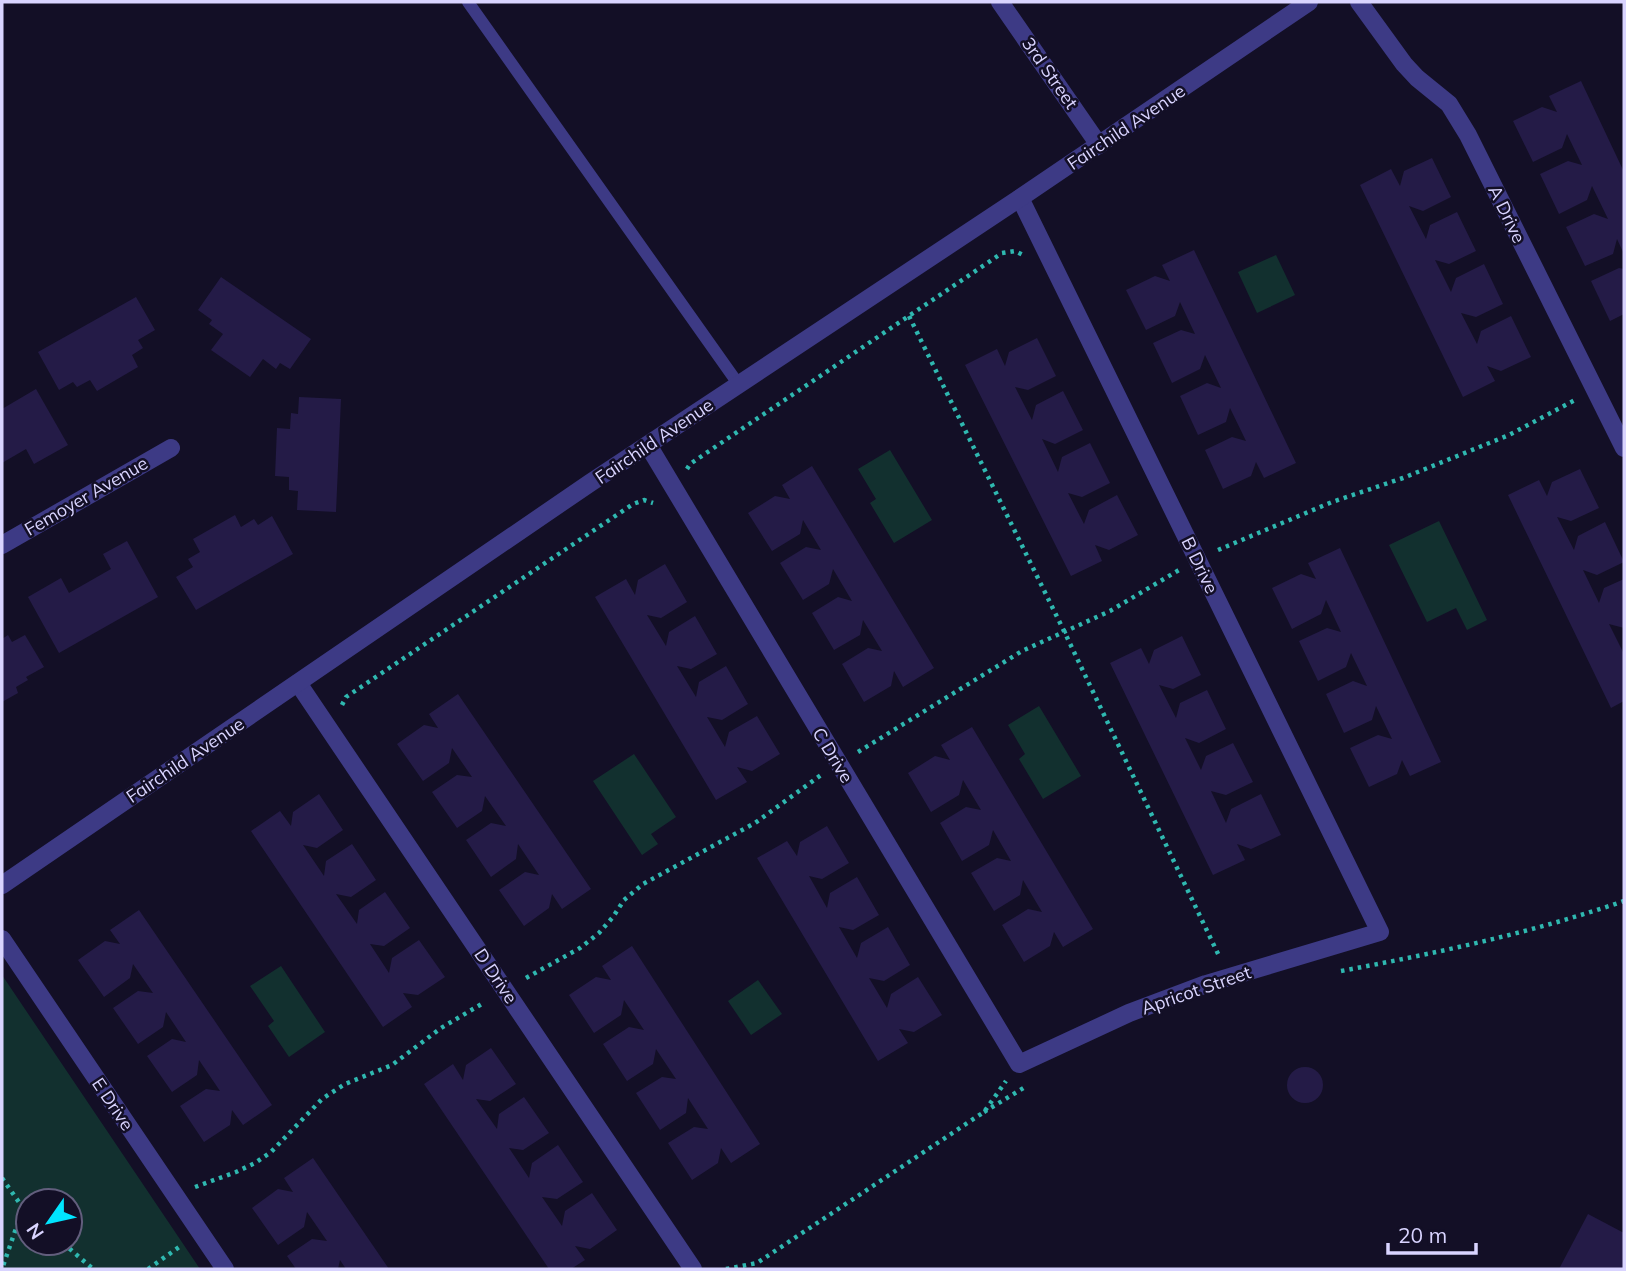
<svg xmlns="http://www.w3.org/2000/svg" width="1626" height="1271" viewBox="0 0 1626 1271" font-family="Mulish,sans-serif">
<rect width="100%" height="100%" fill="#130f26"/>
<!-- green -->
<g fill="#12302f" fill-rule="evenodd">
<polygon points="1276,255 1295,295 1257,313 1238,272"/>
<polygon points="890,450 932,520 894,543 870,503 876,499 858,469"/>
<polygon points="1439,521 1487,620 1467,630 1456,608 1427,622 1389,545"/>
<polygon points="1039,706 1081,776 1043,799 1019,759 1025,754 1008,725"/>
<polygon points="634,754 676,817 651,834 658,844 642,855 593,781"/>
<polygon points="281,966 325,1032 289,1057 268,1026 274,1021 250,986"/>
<path d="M2 975 200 1269H2ZM28 1201H70V1243H28Z"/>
<polygon points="758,980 782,1014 751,1035 728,1001"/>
</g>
<!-- building -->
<g fill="#241b47">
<polygon points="1581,81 1624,172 1624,254 1617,239 1613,254 1585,266 1566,227 1594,214 1608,219 1592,186 1587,200 1559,214 1540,174 1568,161 1582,165 1567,134 1562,148 1533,162 1513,121 1542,107 1557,112 1549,96"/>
<polygon points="1432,158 1451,197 1423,211 1409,206 1426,239 1430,225 1457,212 1476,251 1449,264 1435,260 1451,292 1456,278 1484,264 1503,304 1476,317 1461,313 1477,344 1481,331 1511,316 1531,357 1501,371 1487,366 1495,381 1463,397 1360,185 1391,169 1400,186 1404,171"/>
<polygon points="1194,250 1296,463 1264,478 1256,462 1251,476 1223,489 1205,450 1232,437 1246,441 1230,408 1226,422 1198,435 1180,396 1207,383 1221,388 1205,355 1200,369 1172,383 1153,343 1181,330 1195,334 1180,302 1175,316 1146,330 1126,290 1155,276 1170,281 1162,265"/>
<polygon points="1619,268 1624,269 1624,314 1610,321 1591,281"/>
<polygon points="221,277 311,339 290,369 280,363 276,369 263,359 250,377 211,350 223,334 209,324 212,320 198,310"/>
<polygon points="136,297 155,330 138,340 143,348 132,355 138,367 97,391 90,380 77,387 73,382 59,390 38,352"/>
<polygon points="1037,338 1056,376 1028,390 1015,387 1032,420 1036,405 1063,391 1083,430 1055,444 1042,439 1058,472 1062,457 1090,443 1110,483 1082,497 1068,493 1084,524 1089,510 1117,495 1138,535 1109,550 1095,545 1102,561 1071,576 965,365 997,349 1005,366 1009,352"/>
<polygon points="36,389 68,445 34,464 26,449 2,463 2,409"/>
<polygon points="299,397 341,399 336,512 297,510 298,491 289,490 289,477 275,476 277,428 290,429 291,413 298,414"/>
<polygon points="812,466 934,668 903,687 894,671 891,686 864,702 842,664 868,648 882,651 863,620 860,635 834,650 812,613 838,597 852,601 833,569 829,584 803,600 780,563 806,547 821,550 803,520 800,534 772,551 748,513 775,496 790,499 782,485"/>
<polygon points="1580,469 1599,508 1571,521 1557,517 1574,550 1578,536 1605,522 1624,562 1597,575 1583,570 1599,603 1604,588 1624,579 1624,628 1609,624 1624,654 1624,701 1611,708 1508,495 1539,480 1547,496 1552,482"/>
<polygon points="235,515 241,527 254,519 258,525 272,516 293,554 196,610 176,577 193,567 188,559 200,552 193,539"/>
<polygon points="127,541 158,597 59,653 28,597 61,578 69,593 111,569 103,554"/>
<polygon points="1340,548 1441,762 1410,776 1402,760 1397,774 1369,787 1350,748 1378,735 1392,739 1376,706 1372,720 1344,733 1326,694 1353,681 1367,686 1351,653 1346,667 1318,681 1299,641 1327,628 1341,632 1326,600 1321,614 1292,629 1272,588 1301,574 1316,579 1308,563"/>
<polygon points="665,564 687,602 661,618 647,615 666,646 669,632 695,616 717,654 691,669 677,666 696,697 699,682 726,666 748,704 722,720 707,717 725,747 729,732 757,716 780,754 752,771 737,767 747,782 716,800 595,597 626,579 635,595 638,580"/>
<polygon points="8,635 12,642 25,635 44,667 26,677 28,680 16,687 18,693 2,702 2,639"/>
<polygon points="1182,636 1201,675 1173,689 1159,685 1176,718 1180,703 1207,690 1226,729 1199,743 1185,738 1201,770 1206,756 1233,743 1253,782 1226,795 1211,791 1226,823 1231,809 1261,794 1281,835 1251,849 1237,844 1245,860 1213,875 1110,663 1141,648 1149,664 1154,650"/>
<polygon points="458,694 591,889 562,909 552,894 549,908 524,926 499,890 525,872 539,875 518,844 516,859 491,877 466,840 491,823 506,826 485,796 482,811 457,828 432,792 457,775 472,777 452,748 449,763 423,781 397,744 424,725 438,728 429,714"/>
<polygon points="972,727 1093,929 1063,947 1054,932 1050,946 1024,962 1002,925 1028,909 1042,912 1023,880 1020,895 994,911 971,873 997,858 1011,861 993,830 989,845 962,861 940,823 966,807 981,810 963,780 959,795 931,812 908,773 935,756 950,760 941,745"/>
<polygon points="319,794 343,830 317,848 303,845 324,876 326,861 352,844 376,880 351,897 336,894 357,924 359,910 385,892 410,928 384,946 370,944 389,973 392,958 419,940 445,977 418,995 403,993 412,1007 383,1027 251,831 280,811 291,826 293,812"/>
<polygon points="827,826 849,863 822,879 809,876 827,908 830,893 857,877 879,915 853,930 839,927 857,958 861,943 888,927 910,965 884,981 869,978 887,1008 891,994 918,977 942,1015 914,1032 899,1029 908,1043 878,1061 757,858 787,841 797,856 800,842"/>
<polygon points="139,910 272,1105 243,1125 232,1110 230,1125 204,1142 180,1106 206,1089 220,1091 199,1060 197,1075 172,1092 147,1056 172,1039 186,1042 166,1012 163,1027 138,1044 113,1008 138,991 153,993 133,964 130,978 104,997 78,960 105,941 120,944 110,930"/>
<polygon points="632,946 760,1144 731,1163 721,1148 718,1163 692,1180 668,1143 694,1127 708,1129 688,1098 686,1113 660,1130 636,1093 662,1077 676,1079 656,1049 653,1064 627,1081 603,1044 629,1027 644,1030 624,1000 621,1015 594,1033 569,995 596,977 611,980 602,966"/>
<polygon points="491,1048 516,1084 490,1101 476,1099 497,1129 499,1114 524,1097 549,1133 523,1150 509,1148 529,1178 532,1163 558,1145 583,1182 557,1199 542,1197 562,1226 565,1211 592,1193 617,1230 590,1249 575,1246 585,1260 571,1269 549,1269 424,1084 453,1064 463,1080 466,1065"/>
<circle cx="1305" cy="1085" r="18"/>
<polygon points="313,1158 389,1269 346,1269 340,1260 338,1269 296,1269 287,1256 312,1239 327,1241 307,1212 304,1227 278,1245 252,1208 278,1189 293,1192 284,1178"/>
<polygon points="1588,1214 1624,1233 1624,1269 1559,1269"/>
</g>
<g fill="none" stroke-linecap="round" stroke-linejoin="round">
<!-- path -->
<g stroke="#2fb8b0" stroke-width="4.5" stroke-dasharray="3.5 5" stroke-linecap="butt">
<polyline points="909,316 1064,631 1220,958"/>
<polyline points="687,469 690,464 1002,253 1015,251 1023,255"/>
<polyline points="1218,550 1332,502 1403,478 1509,435 1577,399"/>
<polyline points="342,705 346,697 633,504 644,500 653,503"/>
<polyline points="858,752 1022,651 1110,611 1179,570"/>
<path d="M1341 971C1437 953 1531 933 1624 901"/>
<polyline points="526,978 580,948 599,933 613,917 624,900 643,884 755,823 821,775"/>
<polyline points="984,1112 1025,1087"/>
<polyline points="2,1178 23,1208 2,1269"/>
<polyline points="195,1187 236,1172 255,1163 271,1152 322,1099 345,1084 392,1065 441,1028 485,1002"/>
<polyline points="63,1243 93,1269"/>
<polyline points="148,1269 182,1245"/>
<polyline points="726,1269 757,1263 984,1112 1006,1081"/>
</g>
<!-- lane -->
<polyline stroke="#3d3a85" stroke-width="12" points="468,2 739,385"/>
<!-- street -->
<g stroke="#3d3a85" stroke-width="18">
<polyline points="1000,2 1099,145"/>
<polyline points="1359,2 1404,64 1417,78 1449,104 1468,135 1624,448"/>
<polyline points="648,445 1019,1064 1129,1013 1206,984 1380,932 1020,198"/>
<polyline points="2,545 171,448"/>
<polyline points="298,683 693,1269"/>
<polyline points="2,885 590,483 1020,198 1309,2"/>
<polyline points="2,939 225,1269"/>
</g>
</g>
<g text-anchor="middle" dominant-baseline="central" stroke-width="5" stroke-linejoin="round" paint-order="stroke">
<!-- street labels -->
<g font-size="18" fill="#d9d4ff" stroke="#130f26">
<text transform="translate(1050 73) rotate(55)">3rd Street</text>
<text transform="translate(1126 127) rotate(-34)">Fairchild Avenue</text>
<text transform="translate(1507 214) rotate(64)">A Drive</text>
<text transform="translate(654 441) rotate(-34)">Fairchild Avenue</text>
<text transform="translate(86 496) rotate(-30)">Femoyer Avenue</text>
<text transform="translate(1200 565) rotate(64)">B Drive</text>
<text transform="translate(833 755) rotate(59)">C Drive</text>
<text transform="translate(185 760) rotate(-34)">Fairchild Avenue</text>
<text transform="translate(496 976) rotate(56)">D Drive</text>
<text transform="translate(1196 990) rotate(-19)">Apricot Street</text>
<text transform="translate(113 1104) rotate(56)">E Drive</text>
</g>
</g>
<!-- border -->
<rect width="1626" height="1271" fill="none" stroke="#d9d4ff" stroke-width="7"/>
<!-- north arrow -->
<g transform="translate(49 1222) rotate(236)"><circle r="33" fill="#130f26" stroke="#625e7d" stroke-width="2"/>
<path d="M0-5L12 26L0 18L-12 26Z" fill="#00e5ff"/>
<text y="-10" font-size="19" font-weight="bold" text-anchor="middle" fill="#d9d4ff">N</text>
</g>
<!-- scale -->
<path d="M1388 1243v10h88v-10" fill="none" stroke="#d9d4ff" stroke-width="3.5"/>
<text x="1398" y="1243" font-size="21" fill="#d9d4ff" stroke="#130f26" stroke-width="5" paint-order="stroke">20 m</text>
</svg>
